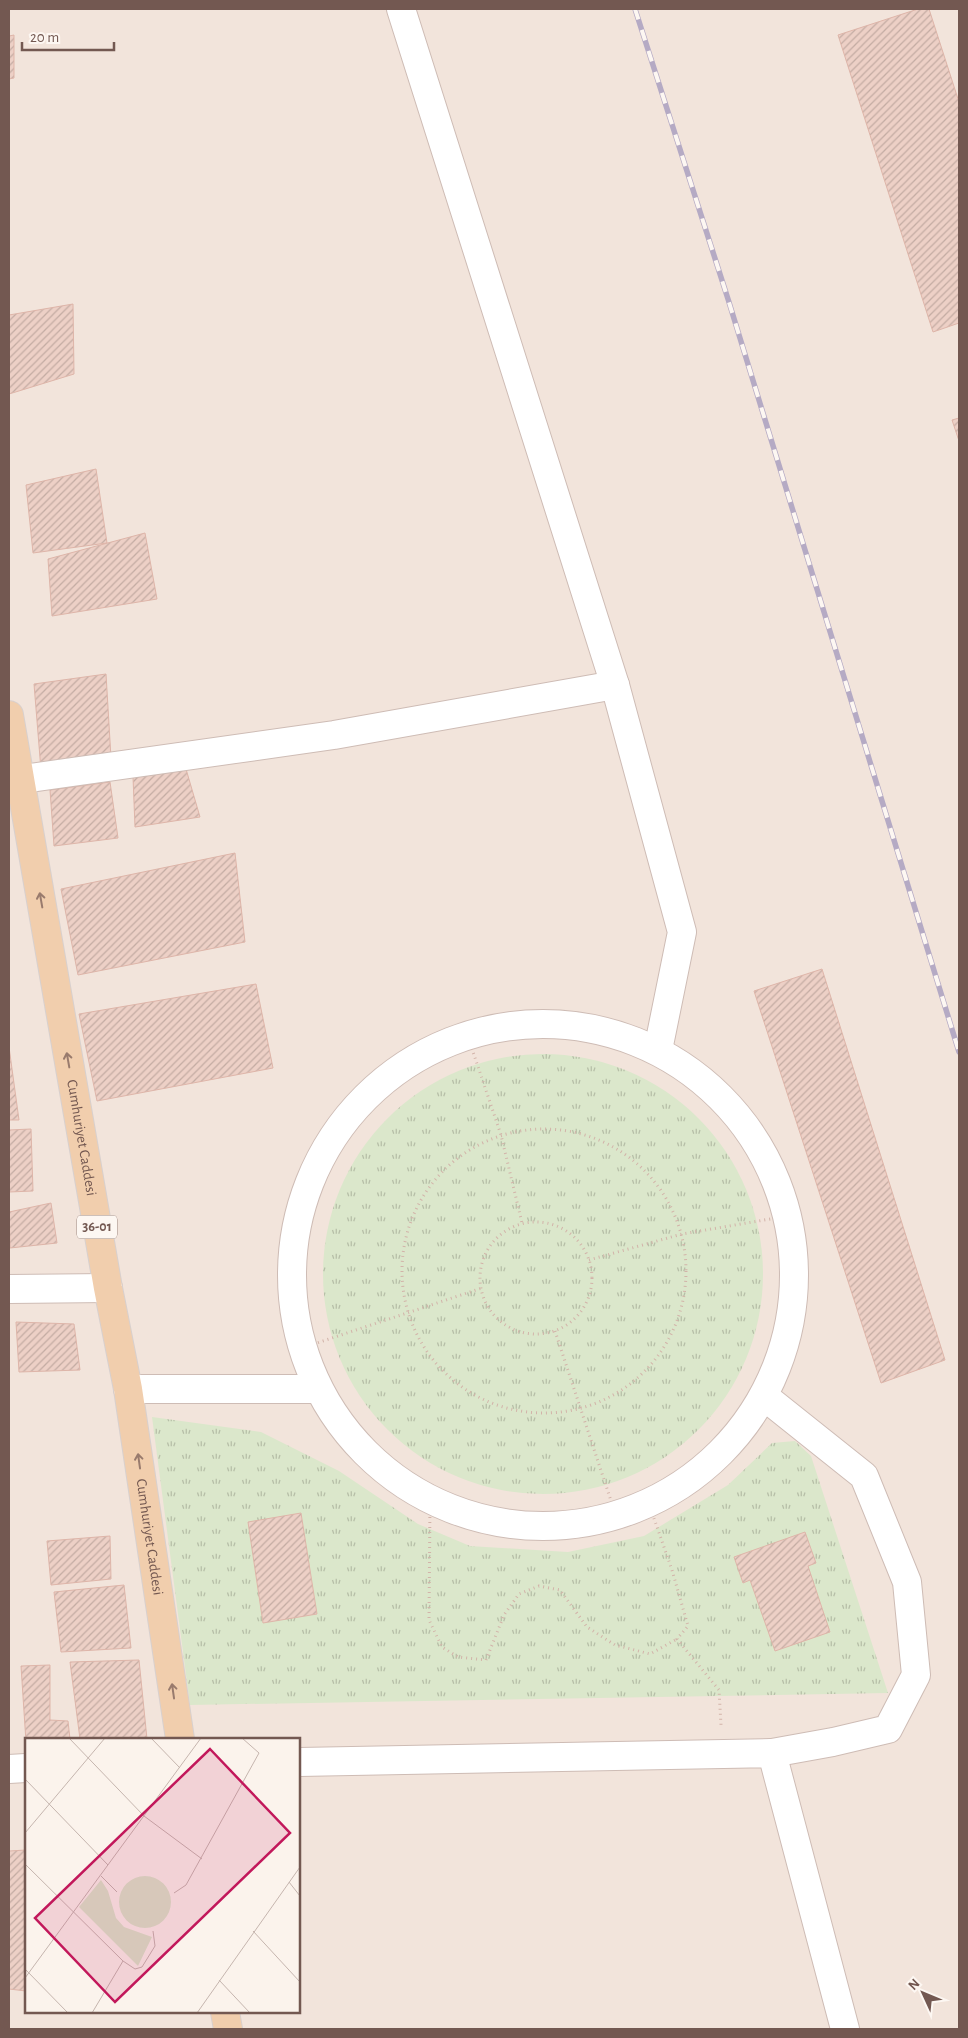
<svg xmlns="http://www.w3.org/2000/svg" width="968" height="2038" viewBox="0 0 968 2038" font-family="'Alegreya Sans',sans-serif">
<defs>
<pattern id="park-tufts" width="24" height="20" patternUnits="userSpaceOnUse" patternTransform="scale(1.25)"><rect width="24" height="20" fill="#dbe7cb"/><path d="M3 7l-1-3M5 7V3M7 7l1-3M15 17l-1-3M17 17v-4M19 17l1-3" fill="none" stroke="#b6bea7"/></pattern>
<pattern id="building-hatch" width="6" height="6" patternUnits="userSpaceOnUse" patternTransform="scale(1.25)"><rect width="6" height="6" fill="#edd0c6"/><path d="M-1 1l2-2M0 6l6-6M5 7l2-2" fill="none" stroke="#c4aca3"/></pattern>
</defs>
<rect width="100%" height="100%" fill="#fbf3ec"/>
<!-- residential -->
<path fill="#f2e4db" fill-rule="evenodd" d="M9 9H959V2029H9ZM26 1739H299V2012H26Z"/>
<!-- park -->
<g fill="url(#park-tufts)">
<circle cx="543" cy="1274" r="220"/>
<polygon points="152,1417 261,1432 339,1471 418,1524 470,1546 568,1552 644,1536 728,1485 772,1443 795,1441 811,1456 888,1693 190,1705"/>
</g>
<!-- building -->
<g fill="url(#building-hatch)" stroke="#deb5a9">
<polygon points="918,9 929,9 959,102 959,323 933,332 838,35"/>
<polygon points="14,35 14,78 9,79 9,36"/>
<polygon points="73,304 74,374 9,394 9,315"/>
<polygon points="959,418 959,441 952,420"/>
<polygon points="96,469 107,543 33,553 26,485"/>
<polygon points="145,533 157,599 52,616 48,559"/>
<polygon points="106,674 111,758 41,770 34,684"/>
<polygon points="186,769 200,817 135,827 133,777"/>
<polygon points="110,782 118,838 54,846 50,790"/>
<polygon points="235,853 245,942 78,975 61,889"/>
<polygon points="822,969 945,1360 881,1383 754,991"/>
<polygon points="256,984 273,1068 97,1101 79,1014"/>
<polygon points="9,1047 19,1120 9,1120"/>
<polygon points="31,1129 33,1191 9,1192 9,1130"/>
<polygon points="51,1203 57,1243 10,1248 9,1212"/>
<polygon points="16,1322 74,1324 80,1370 19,1372"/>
<polygon points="301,1513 317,1614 263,1623 248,1522"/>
<polygon points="805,1532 816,1563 808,1566 830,1632 775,1651 750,1580 743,1583 734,1557"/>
<polygon points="110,1536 111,1579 51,1585 47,1541"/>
<polygon points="124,1585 131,1648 61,1652 54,1592"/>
<polygon points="139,1660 147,1739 80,1739 70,1662"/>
<polygon points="50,1665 50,1720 68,1721 70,1739 26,1739 26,1742 21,1666"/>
<polygon points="26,1850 26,1991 9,1989 9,1851"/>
</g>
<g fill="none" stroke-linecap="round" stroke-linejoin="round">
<!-- street casing -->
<g stroke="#cebcb5" stroke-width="30">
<g id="street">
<polyline points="401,9 615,685 682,932 658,1050"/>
<polyline points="9,781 334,735 615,685"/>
<circle cx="543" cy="1275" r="251"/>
<polyline points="9,1289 108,1288"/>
<polyline points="128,1389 317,1389"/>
<polyline points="765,1397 864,1476 907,1582 916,1675 888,1729 833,1742 772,1753"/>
<polyline points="299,1762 772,1753 845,2029"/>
<polyline points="9,1769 26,1768"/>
</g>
</g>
<!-- primary casing -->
<g stroke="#d8d0ce" stroke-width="30">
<g id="primary">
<path id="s1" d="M9 715 108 1288 128 1389 180 1739"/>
<polyline points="225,2012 228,2029"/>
</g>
</g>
<!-- path -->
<g stroke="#d2b3a9" stroke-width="3" stroke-dasharray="1 4" stroke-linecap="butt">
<polyline points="467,1034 501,1135 522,1223"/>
<circle cx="544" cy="1271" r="142"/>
<circle cx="536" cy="1278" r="56"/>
<polyline points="589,1260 682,1234 782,1217"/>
<polyline points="555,1331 616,1516"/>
<polyline points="299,1349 482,1288"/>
<polyline points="430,1502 429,1620 442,1647 458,1657 486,1660 504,1615 519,1594 539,1586 560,1590 587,1627 615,1645 650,1654 677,1639"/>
<polyline points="649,1504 672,1570 688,1626 677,1639 719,1690 721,1725"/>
</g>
<!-- street -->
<use href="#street" stroke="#fff" stroke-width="28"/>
<!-- primary -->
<use href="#primary" stroke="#f1cead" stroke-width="28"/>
<!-- rail casing -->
<g stroke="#b5aac4" stroke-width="5.5">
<polyline id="rail" points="635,9 728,299 959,1052"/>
</g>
<!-- rail -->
<use href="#rail" stroke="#fdf7f2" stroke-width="4" stroke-dasharray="11" stroke-linecap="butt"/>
</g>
<!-- one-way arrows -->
<defs><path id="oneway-shaft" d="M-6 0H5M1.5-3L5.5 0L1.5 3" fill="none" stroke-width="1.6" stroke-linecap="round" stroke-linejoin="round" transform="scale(1.25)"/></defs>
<g stroke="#997b6d">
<use href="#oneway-shaft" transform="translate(41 900) rotate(-100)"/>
<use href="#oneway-shaft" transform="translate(68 1060) rotate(-100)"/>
<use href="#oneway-shaft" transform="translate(139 1461) rotate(-98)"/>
<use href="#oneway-shaft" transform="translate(173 1691) rotate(-98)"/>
</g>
<g text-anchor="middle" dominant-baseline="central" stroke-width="4" stroke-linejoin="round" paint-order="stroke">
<!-- shield labels -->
<rect fill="#fdf7f2" stroke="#9c8881" stroke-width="1" x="77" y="1215.5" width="40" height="23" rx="4"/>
<g font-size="14" font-weight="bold" fill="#735851">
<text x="97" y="1227">36-01</text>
</g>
<!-- street labels -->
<g font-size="15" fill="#735851" stroke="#fdf7f2">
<text stroke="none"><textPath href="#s1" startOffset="429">Cumhuriyet Caddesi</textPath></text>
<text stroke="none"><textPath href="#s1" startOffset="834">Cumhuriyet Caddesi</textPath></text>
</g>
</g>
<!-- overview -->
<g transform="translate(25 1738)">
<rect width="275" height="275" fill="#fbf3ec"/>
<path d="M94 164a26 26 0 1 1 52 0a26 26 0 1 1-52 0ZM76 142 83 153 91 180 99 189 127 199 113 228 54 169Z" fill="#dbe7cb"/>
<path fill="none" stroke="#c5b5ae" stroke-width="1" d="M44 0 119 78 177 121M126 0 155 30M0 41 83 127M0 95 80 0M0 126 98 223 67 275M76 138 92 154M264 144 275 158M149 155 161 147 234 15 217 0M228 193 275 244M98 223 110 231 117 229 130 208 128 193M0 231 43 275M0 240 176 0M194 242 225 275M172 275 275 129"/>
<path fill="#c2185b" fill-opacity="0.15" stroke="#c2185b" stroke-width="2.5" d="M185 11 265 95 90 264 10 180Z"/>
<rect width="275" height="275" fill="none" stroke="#735851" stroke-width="2.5"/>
</g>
<!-- border -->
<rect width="968" height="2038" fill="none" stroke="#735851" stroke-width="20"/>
<!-- north arrow -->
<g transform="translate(923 1993) rotate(314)" stroke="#fdf7f2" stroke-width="4" paint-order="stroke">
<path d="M0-4L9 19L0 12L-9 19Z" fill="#735851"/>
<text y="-8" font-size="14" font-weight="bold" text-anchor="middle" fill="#735851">N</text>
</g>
<!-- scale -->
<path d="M22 42v8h92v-8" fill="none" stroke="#735851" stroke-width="2.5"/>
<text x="30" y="42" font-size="15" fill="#735851" stroke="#fdf7f2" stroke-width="4" paint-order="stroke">20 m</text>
</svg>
